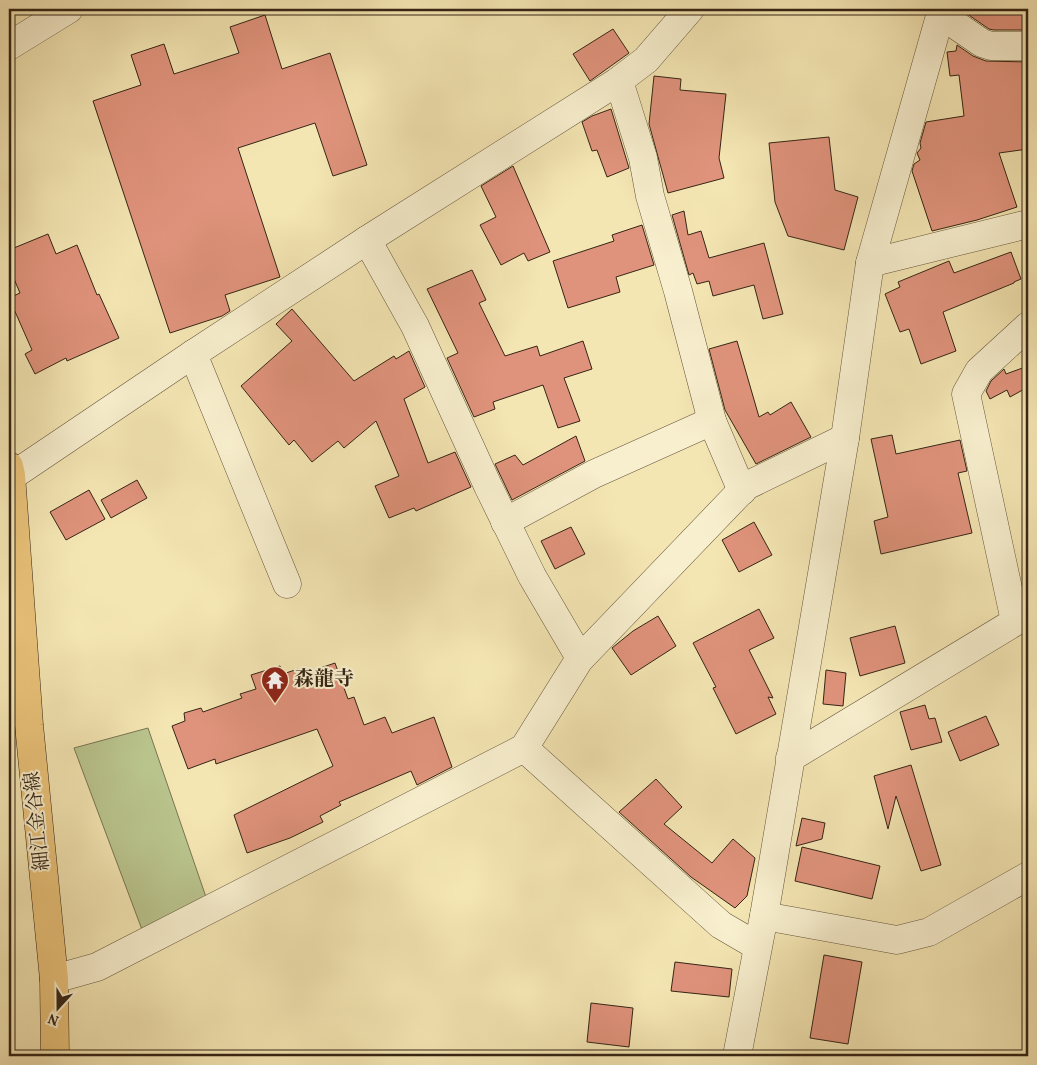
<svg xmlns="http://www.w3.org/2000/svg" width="1037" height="1065" viewBox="0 0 1037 1065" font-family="Vollkorn,'Noto Serif JP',serif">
<rect width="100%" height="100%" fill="#f4e6b3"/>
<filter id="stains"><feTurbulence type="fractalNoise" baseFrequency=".004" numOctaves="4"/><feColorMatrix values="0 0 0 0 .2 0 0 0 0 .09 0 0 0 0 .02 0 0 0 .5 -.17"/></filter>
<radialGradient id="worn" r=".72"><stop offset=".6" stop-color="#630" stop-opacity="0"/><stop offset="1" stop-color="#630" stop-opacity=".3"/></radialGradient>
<!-- green -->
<polygon fill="#bac58e" stroke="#787552" points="148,728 207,900 144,935 74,748"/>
<!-- building -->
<g fill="#e0937c" stroke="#352515">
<polygon points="964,9 1010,9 1009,13 1028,11 1028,30 994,30 989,29 963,11"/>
<polygon points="265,15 282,69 330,53 367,165 333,176 315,123 238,148 280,277 225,295 230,311 222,316 170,333 93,101 141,85 131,55 164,44 174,74 239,53 230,27"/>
<polygon points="613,29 629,53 590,81 573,54"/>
<polygon points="957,45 973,56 986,61 1028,62 1028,149 999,153 1017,207 977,220 932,231 912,171 914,164 920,160 917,153 921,148 920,143 926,122 964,116 959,75 950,76 947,52 956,51"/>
<polygon points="654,76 681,79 680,90 726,94 719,158 724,178 668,193 649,124"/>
<polygon points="611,109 629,168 607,177 597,150 592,151 582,122 592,116"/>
<polygon points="829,137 835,190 858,197 844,250 788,236 775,202 769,143"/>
<polygon points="513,166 550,252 528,261 524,253 501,265 480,225 496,217 481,186"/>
<polygon points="684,211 688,235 701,231 709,258 764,243 783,314 763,319 754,285 713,296 709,281 697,284 693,273 689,275 672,215"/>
<polygon points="642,225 654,265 616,277 620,292 568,308 553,261 614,241 612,235"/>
<polygon points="48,234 56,254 77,245 97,295 99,294 119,338 67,361 66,358 35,374 25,354 32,350 9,298 20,293 9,267 9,250"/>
<polygon points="1011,252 1021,279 1014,282 1014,283 943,312 956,351 921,364 909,329 900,332 885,294 900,287 898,282 949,261 954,273"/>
<polygon points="472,270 486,300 479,303 505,356 537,346 540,356 583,341 592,369 564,378 580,421 558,428 543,385 493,402 495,409 474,417 447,358 458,353 427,289"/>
<polygon points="292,309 354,381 394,356 396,359 409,351 425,387 404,399 428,463 455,452 471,487 416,511 414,508 389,518 375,486 399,476 376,421 344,448 338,441 312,462 294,440 289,445 241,386 292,341 276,324"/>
<polygon points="737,341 759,417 768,412 770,415 791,402 811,437 756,464 725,410 709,349"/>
<polygon points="1028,366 1028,387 1010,397 1007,390 990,399 986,391 991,381 1004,369 1006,374"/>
<polygon points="892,435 896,454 960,440 967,471 958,473 972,533 881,554 874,521 888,517 871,439"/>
<polygon points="576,436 585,461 512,500 495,464 515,455 523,465"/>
<polygon points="137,480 147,498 111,518 101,500"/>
<polygon points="89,490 105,519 66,540 50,512"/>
<polygon points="754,522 772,555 739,572 722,540"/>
<polygon points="571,527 585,554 555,569 541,541"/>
<polygon points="759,609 774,638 749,650 773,698 768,697 776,714 736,734 713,688 716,687 693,643"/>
<polygon points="658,616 676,646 631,675 612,648 633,631"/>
<polygon points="895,626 905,663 860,676 850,638"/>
<polygon points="335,663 348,699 354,697 364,725 385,717 392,733 434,717 452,767 417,785 411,771 339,802 341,805 320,816 323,822 290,838 247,853 234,815 333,766 317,729 216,764 215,759 188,769 172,726 185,721 184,713 201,708 203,712 242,698 240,694 256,689 251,675 280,666 283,674 298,669 300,675"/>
<polygon points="826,670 846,673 843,706 823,704"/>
<polygon points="925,705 929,719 935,718 942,742 911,750 900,712"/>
<polygon points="986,716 999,745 960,761 948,732"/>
<polygon points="911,765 941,865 921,871 896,796 888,829 874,776"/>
<polygon points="656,779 682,807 664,824 712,863 733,839 755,858 747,896 735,908 691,877 619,812"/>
<polygon points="802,818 825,823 822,839 796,846"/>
<polygon points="802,847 880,866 872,899 795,881"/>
<polygon points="824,955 862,962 848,1044 810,1038"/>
<polygon points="675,962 732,969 729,997 671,991"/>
<polygon points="591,1003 633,1008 629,1047 587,1042"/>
</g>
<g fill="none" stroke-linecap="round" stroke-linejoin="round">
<!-- minor casing -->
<g stroke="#65553c" stroke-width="29">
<g id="minor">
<polyline points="941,15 982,43 991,46 1028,46"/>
<polyline points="9,46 69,9"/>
<polyline points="619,81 643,158 650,196 678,291 712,421 742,491"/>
<polyline points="367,240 415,326 488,486 532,576 580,658"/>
<polyline points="870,263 1028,224"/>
<polyline points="193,354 287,584"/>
<polyline points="9,478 193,354 367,240 617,82 646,60 690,9"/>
<polyline points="505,522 594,474 712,421"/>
<polyline points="1015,621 966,394 979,371 1028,326"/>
<polyline points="524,748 721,925 757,946"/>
<polyline points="790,758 1028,614"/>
<polyline points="764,916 897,940 929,932 1028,876"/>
<polyline points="54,979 97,967 524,748 579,660 746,486 845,438"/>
<polyline points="737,1056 764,916 845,438 870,263 942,9"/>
</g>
</g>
<!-- major casing -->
<g stroke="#352515" stroke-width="29">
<polyline id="major" points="9,466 11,475 29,725 54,979 55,1056"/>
</g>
<!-- minor -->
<use href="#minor" stroke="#f8efce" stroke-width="28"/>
<!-- major -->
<use href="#major" stroke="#eac37a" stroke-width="28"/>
</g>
<!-- icons -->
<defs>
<g id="temple-pin" transform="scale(1.4375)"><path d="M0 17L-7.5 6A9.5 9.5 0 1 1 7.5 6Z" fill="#8f2418" stroke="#f8efce"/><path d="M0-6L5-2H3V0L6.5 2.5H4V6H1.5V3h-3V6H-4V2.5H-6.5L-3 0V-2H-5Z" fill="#fff"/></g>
</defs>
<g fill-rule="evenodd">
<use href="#temple-pin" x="275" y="680"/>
</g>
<g text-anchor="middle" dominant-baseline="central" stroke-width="4" stroke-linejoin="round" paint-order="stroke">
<!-- poi labels -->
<g font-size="20" font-weight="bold" fill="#352515" stroke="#f8efce" text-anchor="start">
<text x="294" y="680">森龍寺</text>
</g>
<!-- street labels -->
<g font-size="20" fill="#352515" stroke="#f8efce">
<text transform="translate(38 821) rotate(-96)">細江金谷線</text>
</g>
</g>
<!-- margin -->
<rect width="1037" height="1065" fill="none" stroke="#f4e6b3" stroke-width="30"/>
<rect x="10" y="10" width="1017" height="1045" fill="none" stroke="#352515" stroke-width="2.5"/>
<rect x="15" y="15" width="1007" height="1035" fill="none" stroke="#352515"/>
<!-- north arrow -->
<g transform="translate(58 1008) rotate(201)" stroke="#f8efce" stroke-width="4" paint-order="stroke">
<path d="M0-4L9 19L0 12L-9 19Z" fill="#352515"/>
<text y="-8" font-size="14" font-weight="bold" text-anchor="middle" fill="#352515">N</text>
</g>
<rect width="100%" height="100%" filter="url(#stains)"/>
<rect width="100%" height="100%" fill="url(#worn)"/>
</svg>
